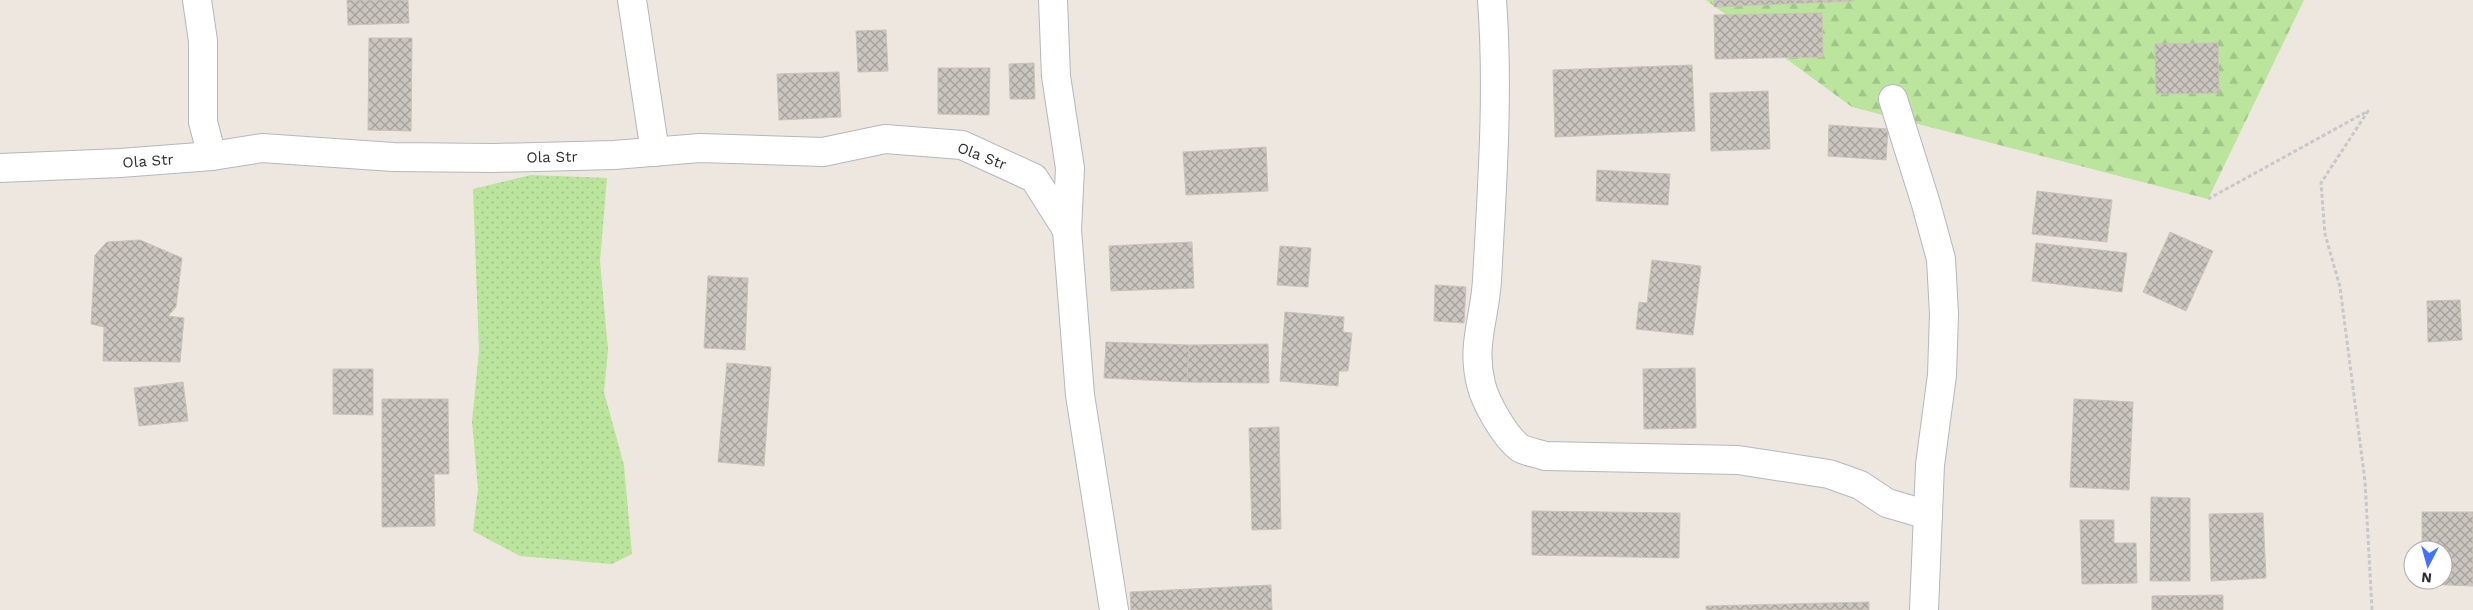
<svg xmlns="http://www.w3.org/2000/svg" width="2473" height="610" viewBox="0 0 2473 610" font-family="'Work Sans',sans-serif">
<defs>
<pattern id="grass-dots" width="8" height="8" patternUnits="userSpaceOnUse" patternTransform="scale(1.25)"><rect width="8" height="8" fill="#bbe49d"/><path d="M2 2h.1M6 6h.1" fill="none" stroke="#a1c488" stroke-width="1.8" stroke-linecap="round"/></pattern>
<pattern id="forest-firs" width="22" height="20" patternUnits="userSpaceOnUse" patternTransform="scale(1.25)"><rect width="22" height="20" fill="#bbe49d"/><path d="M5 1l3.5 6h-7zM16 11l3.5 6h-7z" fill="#a1c488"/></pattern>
<pattern id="building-cross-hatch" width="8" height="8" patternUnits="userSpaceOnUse" patternTransform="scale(1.25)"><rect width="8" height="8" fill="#cac5be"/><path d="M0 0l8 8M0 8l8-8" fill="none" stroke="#a4a09b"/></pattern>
</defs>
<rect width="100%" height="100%" fill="#eee7e0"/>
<!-- grass -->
<polygon fill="url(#grass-dots)" points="531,175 607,178 600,261 608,350 604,392 624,465 632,554 612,564 520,556 473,531 478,489 472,422 479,351 473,189"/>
<!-- forest -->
<polygon fill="url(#forest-firs)" points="1706,0 2304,0 2208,199 1852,107"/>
<!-- building -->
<g fill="url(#building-cross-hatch)" stroke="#cac3b9">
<polygon points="347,0 408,0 409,23 348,25"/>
<polygon points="1714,0 1854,0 1854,1 1714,7"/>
<polygon points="1822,13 1823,57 1715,59 1714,15"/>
<polygon points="886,30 888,71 858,72 856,31"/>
<polygon points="369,38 412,38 411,131 368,130"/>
<polygon points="2218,43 2219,93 2156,94 2155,44"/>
<polygon points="1034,63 1035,99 1010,99 1009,64"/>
<polygon points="1692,65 1695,131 1555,137 1553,70"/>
<polygon points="938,68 990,68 989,115 938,114"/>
<polygon points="839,72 841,117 779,120 777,74"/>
<polygon points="1768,91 1770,149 1711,151 1710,93"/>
<polygon points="1829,125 1888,129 1886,160 1828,156"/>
<polygon points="1266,147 1268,191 1186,195 1183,152"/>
<polygon points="1597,170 1670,174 1668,205 1596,201"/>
<polygon points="2037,191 2112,200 2107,242 2032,234"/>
<polygon points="2170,232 2213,251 2186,311 2143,292"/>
<polygon points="140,240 182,258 176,307 168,316 184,318 180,362 103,361 104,327 91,324 95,255 107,242"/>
<polygon points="1192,242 1194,288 1111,291 1109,246"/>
<polygon points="2036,243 2127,253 2122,292 2032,281"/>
<polygon points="1280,246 1311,248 1308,287 1277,285"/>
<polygon points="1652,260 1701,266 1693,335 1636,329 1639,302 1647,303"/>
<polygon points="708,276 748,278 745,350 704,348"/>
<polygon points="1435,285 1466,287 1464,323 1434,321"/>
<polygon points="2460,300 2462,340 2428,342 2427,301"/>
<polygon points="1285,312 1344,317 1343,332 1352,333 1348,371 1339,371 1338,386 1280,381"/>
<polygon points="1106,342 1189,345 1187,382 1104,378"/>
<polygon points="1268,344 1269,383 1187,382 1189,345"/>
<polygon points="727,363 771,367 764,466 718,462"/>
<polygon points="1695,368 1696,428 1644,429 1643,369"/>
<polygon points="333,369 373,369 373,415 333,414"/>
<polygon points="183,382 188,421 139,426 134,388"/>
<polygon points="382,399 448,399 449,474 434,474 435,526 382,527"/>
<polygon points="2074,399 2133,402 2129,490 2070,487"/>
<polygon points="1279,427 1281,529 1252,530 1249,428"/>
<polygon points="2151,497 2190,498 2190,581 2150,581"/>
<polygon points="1532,511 1680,513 1679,558 1532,555"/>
<polygon points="2422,512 2473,512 2473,586 2421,584 2421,580 2443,580 2443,550 2422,550"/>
<polygon points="2263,513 2266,578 2211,581 2209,514"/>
<polygon points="2080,520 2114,520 2114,543 2136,543 2137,583 2082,584"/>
<polygon points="1271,585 1272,610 1131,610 1130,592"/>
<polygon points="2223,595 2223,610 2152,610 2152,596"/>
<polygon points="1869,602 1869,610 1706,610 1706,606"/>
</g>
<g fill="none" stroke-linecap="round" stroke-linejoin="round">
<!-- minor casing -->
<g stroke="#b3b7c0" stroke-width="30">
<g id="minor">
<polyline points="197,0 203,41 203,122 212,156"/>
<polyline points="632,0 655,152"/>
<polyline points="1053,0 1056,76 1070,168 1067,230 1080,395 1114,610"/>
<path d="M1492 0C1499 93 1492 187 1487 280 1485 318 1471 345 1481 384 1485 402 1505 437 1520 448 1527 452 1537 453 1545 456L1738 460 1829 474 1860 485 1887 503 1928 515"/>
<polyline points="1893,99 1926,204 1941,259 1944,314 1942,375 1930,465 1924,610"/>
<polyline points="0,168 120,163 212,156 262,148 393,157 494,158 614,155 700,148 823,152 885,139 962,145 1034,178 1067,230"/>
</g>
</g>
<!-- path -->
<polyline stroke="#c8c8c8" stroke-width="3" stroke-dasharray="4 2.5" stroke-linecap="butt" points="2208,199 2368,111 2321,183 2325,234 2340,287 2365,481 2372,610"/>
<!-- minor -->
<use href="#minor" stroke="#fff" stroke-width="28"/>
</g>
<g text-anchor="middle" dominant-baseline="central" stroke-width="4" stroke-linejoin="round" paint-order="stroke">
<!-- street labels -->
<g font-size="15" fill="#2d2d2d" stroke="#fff">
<text transform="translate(982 156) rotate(21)">Ola Str</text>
<text transform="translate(552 157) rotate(-1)">Ola Str</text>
<text transform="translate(148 161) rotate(-4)">Ola Str</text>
</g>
</g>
<!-- north arrow -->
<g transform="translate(2428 565) rotate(186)"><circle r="24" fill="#ffffff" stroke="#ababab"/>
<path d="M0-4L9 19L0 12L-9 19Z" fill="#4272f9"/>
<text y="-8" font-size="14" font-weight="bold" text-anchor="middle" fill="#2d2d2d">N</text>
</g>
</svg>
